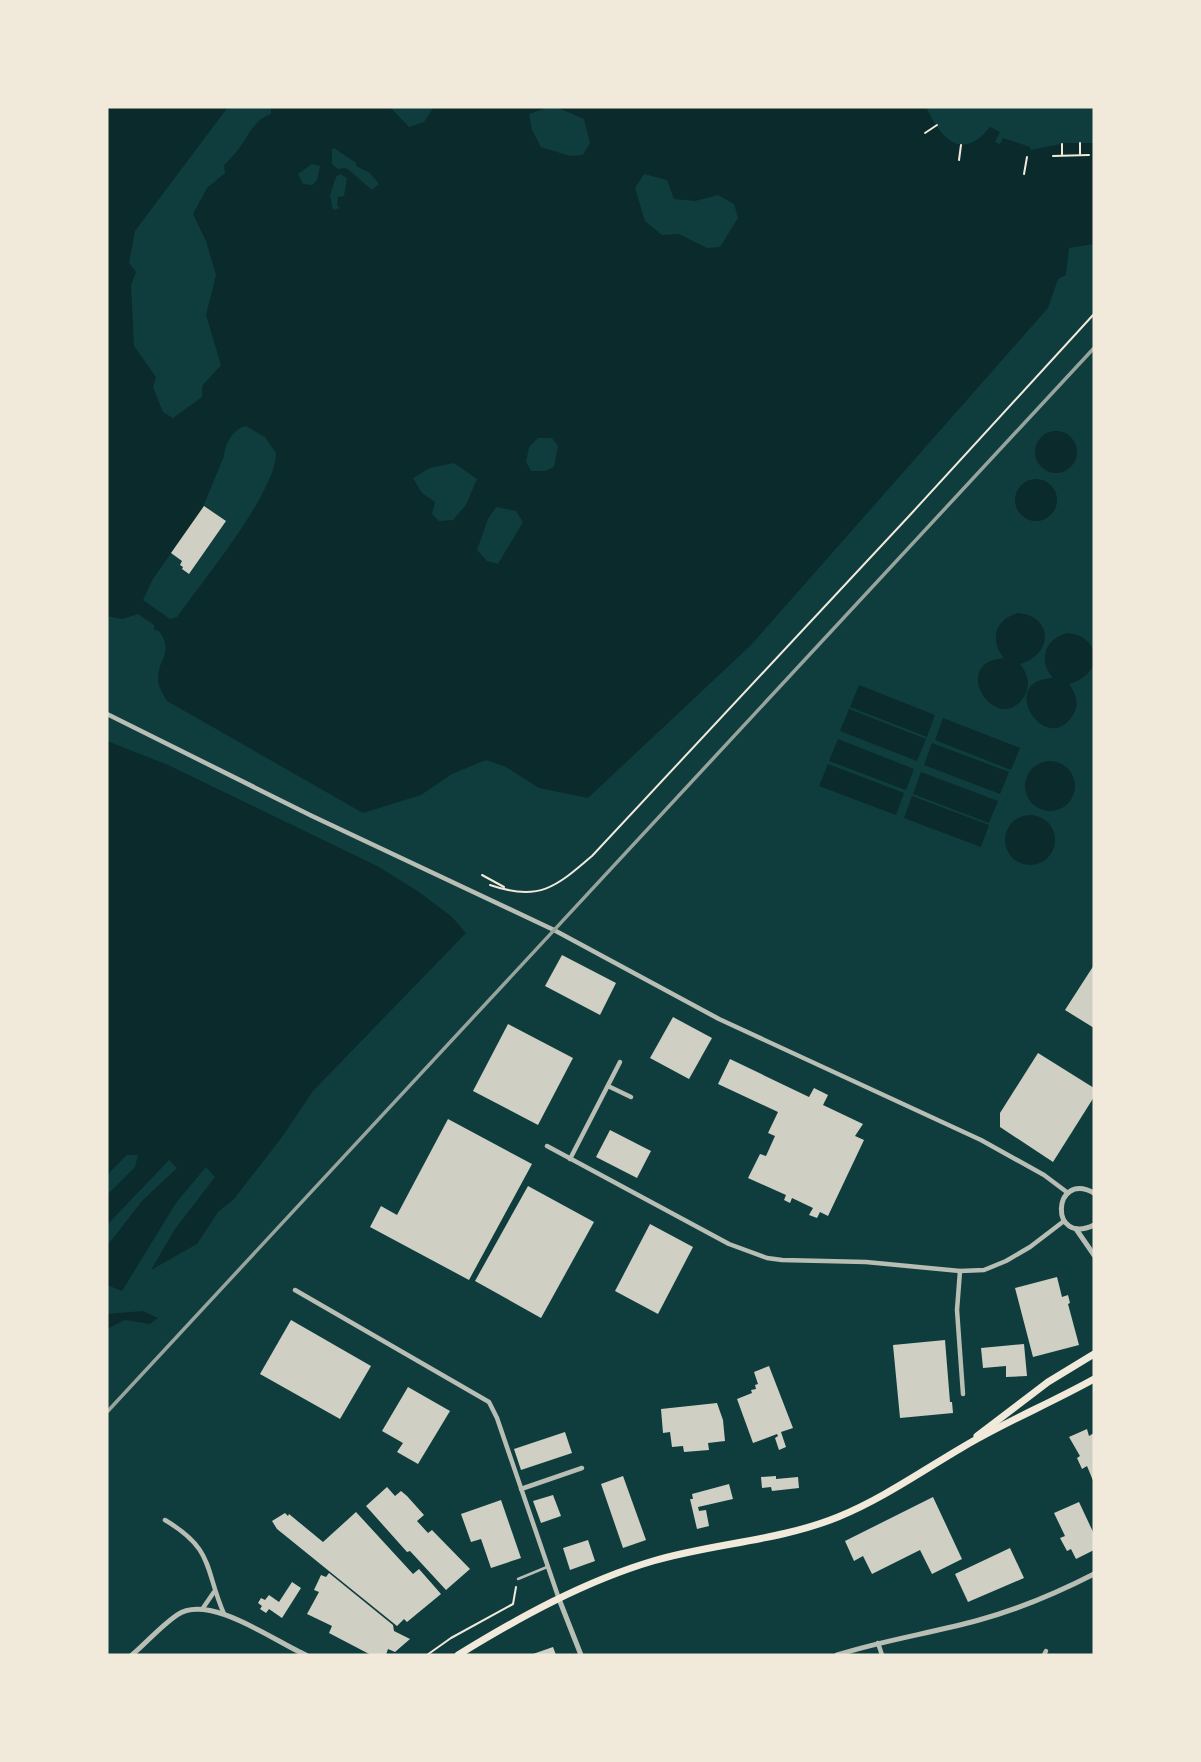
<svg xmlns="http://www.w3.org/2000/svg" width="1201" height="1762" viewBox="0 0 1201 1762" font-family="'Archivo Narrow',sans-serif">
<rect width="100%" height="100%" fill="#0f3d3e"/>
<!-- water -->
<g fill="#0a2a2b" fill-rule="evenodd">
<path d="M107 107H228L135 231 129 263 136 272 131 285 134 346 156 377 153 387 163 412 173 418 202 397V386L221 365 206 315 216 275 206 241 193 214 207 188 225 173 224 165C230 159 236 153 240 147 250 133 254 120 271 114V107H390L409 127 424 122 434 107H549L529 114 532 130 541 147 570 156 583 155 590 143 584 119 556 107H926C941 139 962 162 990 127L1000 132 995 142 1000 144 1003 138 1030 147 1031 150 1065 143H1094V244L1069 248 1066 275 1058 279 1048 308 751 645 588 798 539 788 506 767 486 760 452 774 421 795 363 813 167 701C164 695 158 687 158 680 157 659 175 653 159 631L154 630V625L138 614 122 619 107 616ZM334 148 356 163V166L370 173 379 184 372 190 349 170 345 168 338 169 332 164V150ZM312 164 320 166 317 180 312 185 303 184 298 174ZM340 174 347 178 344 196 338 197 337 205 340 208 333 210 330 195 336 177ZM644 174 667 180 674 199 695 201 718 195 734 204 738 218 720 247 707 248 679 234 662 235 645 221 635 188ZM246 426 265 437 276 453C277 491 201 583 177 617L170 619 143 600 153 579 203 507 224 456C225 443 233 429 246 426ZM538 438H552L558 446 554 467 545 471H531L526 462 529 447ZM454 463 477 479 466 505 453 520 439 521 432 514 435 502 422 493 413 478 430 468ZM496 507 516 511 523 522 498 564 487 561 477 550 488 519Z"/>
<circle cx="1056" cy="452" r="21"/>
<circle cx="1036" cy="500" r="21"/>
<path d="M1018 613C1054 616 1053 655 1020 664 1027 673 1031 684 1025 695 999 740 946 663 1004 658 989 640 995 619 1018 613Z"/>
<path d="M1067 633C1103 636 1103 676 1069 684 1076 694 1080 704 1073 715 1046 759 995 680 1053 678 1038 661 1044 639 1067 633Z"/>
<polygon points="859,685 935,715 927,737 850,707"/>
<polygon points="849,709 926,739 917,761 840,731"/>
<polygon points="943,718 1020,748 1011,770 935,740"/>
<polygon points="838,739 914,769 906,790 829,761"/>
<polygon points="107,741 168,765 379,867 419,892 452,917 466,933 313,1091 282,1137 234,1199 218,1212 197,1244 151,1270 175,1229 215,1177 206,1167 176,1203 122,1291 107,1285 107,1246 142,1201 177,1168 169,1160 107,1225 107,1195 135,1167 138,1155 127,1155 107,1175"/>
<polygon points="932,743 1009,772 1000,794 924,765"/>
<circle cx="1050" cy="786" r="25"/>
<polygon points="828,764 904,793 896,815 819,786"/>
<polygon points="921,772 998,801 989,823 913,794"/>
<polygon points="912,796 989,825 981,847 904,818"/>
<circle cx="1030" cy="840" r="25"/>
<polygon points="143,1311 158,1318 150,1324 125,1320 107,1329 107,1314"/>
</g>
<!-- building -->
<g fill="#cfcfc3">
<polygon points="204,506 226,521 189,574 182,569 183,567 180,565 182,561 171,553"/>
<polygon points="562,955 616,983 600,1015 545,986"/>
<polygon points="1094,965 1094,1028 1065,1010"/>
<polygon points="673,1017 712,1038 689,1079 650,1058"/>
<polygon points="508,1024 573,1058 538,1125 473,1091"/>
<polygon points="1038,1053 1094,1088 1094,1097 1053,1162 1000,1127 1000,1113"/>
<polygon points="730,1059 809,1097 814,1088 828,1095 823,1105 863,1124 855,1136 864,1140 828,1216 820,1212 817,1218 809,1215 813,1208 792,1198 790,1203 784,1200 786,1195 748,1178 760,1154 766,1156 775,1136 768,1133 778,1112 718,1084"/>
<polygon points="448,1119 532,1164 469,1280 370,1227 381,1206 397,1215"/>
<polygon points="610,1130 651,1151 637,1178 596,1157"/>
<polygon points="528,1186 594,1222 541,1318 475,1281"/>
<polygon points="650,1224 693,1247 658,1314 615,1291"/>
<polygon points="1057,1277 1062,1297 1068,1295 1070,1303 1068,1304 1079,1345 1033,1357 1015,1288"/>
<polygon points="291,1320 371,1366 340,1419 260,1374"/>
<polygon points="945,1340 950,1402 952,1402 953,1413 900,1418 893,1345"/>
<polygon points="1024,1344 1027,1376 1006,1377 1006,1366 983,1368 981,1348"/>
<polygon points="769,1366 793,1428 781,1432 786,1447 779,1450 775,1438 778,1436 777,1434 753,1443 737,1399 752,1393 751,1390 756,1389 755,1385 758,1384 754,1372"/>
<polygon points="408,1387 450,1411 418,1464 397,1452 403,1443 382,1431"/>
<polygon points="717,1403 723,1420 725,1441 708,1443 709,1450 684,1452 683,1446 672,1447 670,1432 663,1433 661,1409"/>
<polygon points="1087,1429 1089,1436 1094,1433 1094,1483 1087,1466 1082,1469 1077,1458 1080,1456 1069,1437"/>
<polygon points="565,1432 572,1453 521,1470 514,1449"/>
<polygon points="623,1476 646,1540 623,1548 601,1484"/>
<polygon points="776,1476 776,1479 798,1477 799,1488 772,1491 771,1487 762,1488 761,1477"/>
<polygon points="729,1484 733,1499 698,1507 699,1511 706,1510 709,1526 697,1529 690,1499 693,1499 692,1494"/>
<polygon points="387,1487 395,1496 401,1491 407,1496 424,1515 417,1521 428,1533 432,1530 470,1569 446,1590 410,1551 407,1552 366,1506"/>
<polygon points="553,1495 561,1516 541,1523 533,1501"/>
<polygon points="933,1497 962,1559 932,1574 920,1550 872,1574 863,1556 854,1561 845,1541"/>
<polygon points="501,1500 521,1558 491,1568 481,1539 471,1542 461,1514"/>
<polygon points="1079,1502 1094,1534 1094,1550 1076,1559 1071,1549 1067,1551 1060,1538 1065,1536 1054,1513"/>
<polygon points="356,1512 413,1574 419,1569 441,1594 407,1622 404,1619 397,1626 277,1529 272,1521 285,1513 288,1516 289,1514 323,1542"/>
<polygon points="588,1540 595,1561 570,1570 563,1548"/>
<polygon points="1010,1548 1024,1578 968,1602 955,1574"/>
<polygon points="329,1573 393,1625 394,1631 410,1639 395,1652 388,1649 386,1655 371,1655 329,1633 332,1626 307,1614 319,1592 314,1590 321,1575 326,1577"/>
<polygon points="292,1582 301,1588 282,1618 269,1609 266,1613 260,1609 262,1606 258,1603 261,1598 265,1600 269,1595 279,1602"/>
<polygon points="553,1647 556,1655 530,1655"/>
</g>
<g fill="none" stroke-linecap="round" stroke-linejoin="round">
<!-- path -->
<g stroke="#f1e9da" stroke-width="2">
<polyline points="925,133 937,125"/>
<polyline points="1062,144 1062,155"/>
<polyline points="1080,154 1080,143"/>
<polyline points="1053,156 1089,155"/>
<polyline points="959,160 961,145"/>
<polyline points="1024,174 1027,157"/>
<polyline points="482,875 504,887"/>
<path d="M490 885C539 902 556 887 592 856L910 515 1094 314"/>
<polyline points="427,1655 451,1638 513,1604 516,1587"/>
</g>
<!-- service -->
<polyline stroke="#b8beb3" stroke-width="2.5" points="518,1579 547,1567"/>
<!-- minor -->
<g stroke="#b8beb3" stroke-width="4.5">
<polyline points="107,714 312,816 554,930 719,1019 981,1140 1044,1175 1068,1193"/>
<polyline points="608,1086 631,1097"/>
<polyline points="547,1146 729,1244 767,1258 782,1260 866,1262 960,1271 984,1270 1006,1261 1030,1247 1064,1221"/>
<polyline points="570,1159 620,1062"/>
<polyline points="960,1271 957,1310 963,1394"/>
<polyline points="295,1290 489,1402 497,1418 559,1599"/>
<polyline points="521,1489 582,1468"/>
<path d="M165 1520C215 1550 204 1568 224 1614"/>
<polyline points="203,1608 214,1592"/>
<polyline points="878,1643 882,1655"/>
<polyline points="1044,1655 1046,1651"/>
</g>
<!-- tertiary -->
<g stroke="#b8beb3" stroke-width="5">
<path d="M1094 1193C1052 1170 1049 1247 1094 1225"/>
<polyline points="1076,1229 1094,1255"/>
<polyline points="559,1599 581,1655"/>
<path d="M132 1655C147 1642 161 1626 177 1615 209 1593 274 1641 306 1655"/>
<path d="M837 1655C884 1640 932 1633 979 1620 1019 1609 1057 1593 1094 1574"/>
</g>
<!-- primary -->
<g stroke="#f1e9da" stroke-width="7">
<polyline points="977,1436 1048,1382 1094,1354"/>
<path d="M458 1655C518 1618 585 1581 653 1561 714 1543 779 1541 838 1517 882 1499 922 1471 963 1447 1005 1422 1051 1403 1094 1379"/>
</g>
<!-- rail -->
<polyline stroke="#97a49c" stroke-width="3.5" points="107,1412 1094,348"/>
</g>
<!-- border -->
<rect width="1201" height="1762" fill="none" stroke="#f1e9da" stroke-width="217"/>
</svg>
